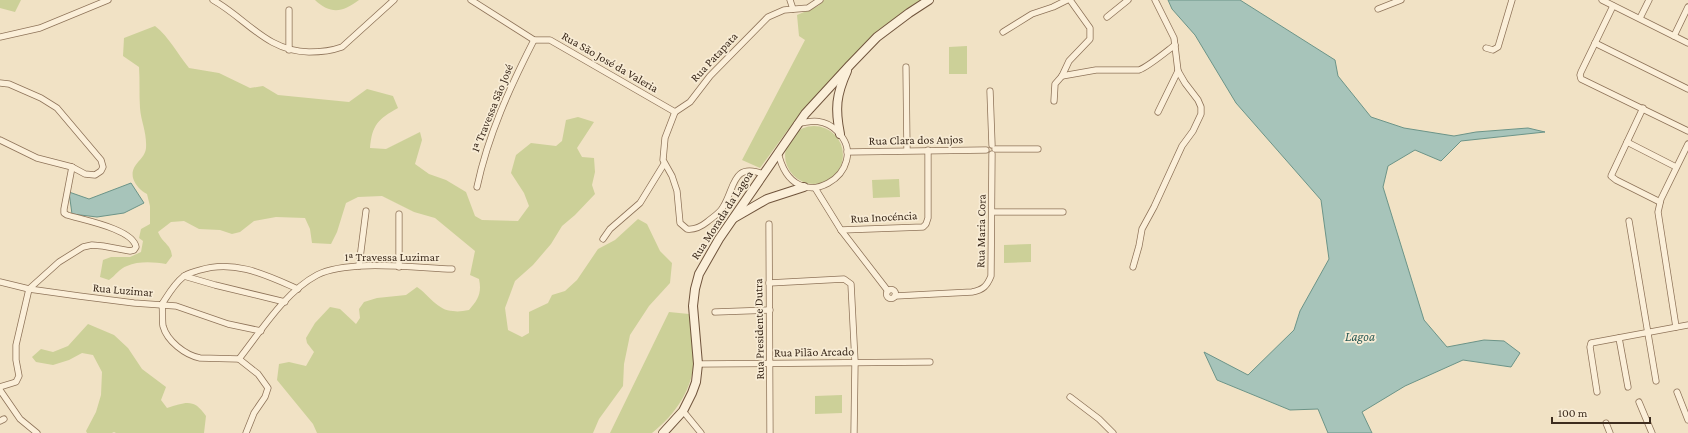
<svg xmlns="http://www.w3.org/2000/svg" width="1688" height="433" viewBox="0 0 1688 433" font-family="'Crimson Pro',serif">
<rect width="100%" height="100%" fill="#f1e2c5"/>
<!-- green -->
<g fill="#ccd098">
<polygon points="0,0 21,0 15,12 0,8"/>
<path d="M315 0H359C342 13 330 14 315 0Z"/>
<polygon points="824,0 922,0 878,30 787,131 760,168 742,160 805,40 799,36 797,15 818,6"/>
<path d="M155 26C169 37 177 53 189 68L219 73 250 88 263 86 278 95 349 102 367 89 393 96 398 108C378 119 372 125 370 148L386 149 420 132 422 140 415 164 429 174 446 180 466 192 475 216 482 220 518 221 529 206 524 193 511 173 516 155 531 143 556 146 562 141 566 120 578 117 594 122 577 148 582 157 594 158 595 172 592 185 595 194 575 215 562 226 551 244 533 265 515 281 505 308 508 330 522 337 529 333V312L548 303 552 295 565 291 577 280 598 249 615 240 638 219 647 224 660 251 672 263 670 283 649 306 630 335 624 364 623 386 599 419 593 433H317L313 424 277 380 279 364 289 362 306 366 314 352 307 343 306 338 315 323 330 307 340 309 356 324 360 318 359 309 364 302 377 298 406 295 417 287C428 294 438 311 453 311 458 312 463 311 469 310 478 300 482 293 479 279L470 275 475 251 435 218 414 212 382 196 358 197 346 203 337 232 331 244 312 243 310 229 305 218 276 217 254 221 240 232 232 234 220 230 199 229 184 221 171 222 158 232C163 244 171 244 172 256L166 264C154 262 138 261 127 266 120 268 115 276 109 280L100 277 103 260 111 257H130L141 252 143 241 139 238 141 229 150 224V206L147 194C141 191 135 185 133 178 130 164 145 160 146 148 147 132 141 122 140 108 139 94 140 81 139 67L123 56 124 38Z"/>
<polygon points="967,46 967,74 949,74 949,47"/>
<circle cx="814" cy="155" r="29"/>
<polygon points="899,179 900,197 873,198 872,180"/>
<polygon points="1031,244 1031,262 1004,263 1004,245"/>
<path d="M669 312 689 314C691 328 694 343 694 357 694 388 675 415 652 433H610Z"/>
<path d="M88 324 114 335 128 348 142 369 166 387 161 400 167 408C186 402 194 398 206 416L204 433H116L114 432 112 433H87L86 431 96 412 101 395 102 372 93 355 82 353 69 360 53 365 36 362 32 357 41 349 53 352 68 346Z"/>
<polygon points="842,395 842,413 815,414 815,396"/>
</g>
<!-- water -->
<g fill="#a7c4ba" stroke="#6c9488">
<polygon points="1168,0 1240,0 1335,60 1338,76 1371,117 1404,128 1454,136 1476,132 1528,128 1545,132 1461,141 1441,161 1415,150 1388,166 1383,187 1424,320 1447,347 1484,340 1504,341 1520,353 1511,367 1463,360 1405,386 1362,412 1372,433 1328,433 1318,409 1290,410 1217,380 1204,352 1248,375 1294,330 1300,311 1329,259 1321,200 1236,103 1195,35 1172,9"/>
<polygon points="131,183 144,203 124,213 97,217 72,214 69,192 89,199"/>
</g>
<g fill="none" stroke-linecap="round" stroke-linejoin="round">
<!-- street casing -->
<g stroke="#8e7359" stroke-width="7">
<g id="street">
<path d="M213 0C247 19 266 51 309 52 321 52 331 51 342 47L394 0"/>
<polyline points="471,0 534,40 550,40 675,112"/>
<polyline points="790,0 793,9"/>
<polyline points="1602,0 1688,43"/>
<polyline points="1613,6 1581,72 1580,75 1581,79 1688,131"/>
<polyline points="1378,9 1401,0"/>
<polyline points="1107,17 1128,0"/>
<polyline points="1640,18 1649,0"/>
<polyline points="1003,32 1032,14 1053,7 1067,0"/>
<polyline points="1674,36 1688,7"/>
<polyline points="0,37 40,28 108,0"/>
<polyline points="1595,43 1688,89"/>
<polyline points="1486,48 1493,50 1498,47 1512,0"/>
<polyline points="289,50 289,10"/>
<polyline points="906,67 907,150"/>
<path d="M1062 76 1096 70H1139C1148 67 1167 51 1175 45"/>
<polyline points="0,83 9,84 41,98 57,108 101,160 103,167 101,171 95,175 85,174 72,167 37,158 0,140"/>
<polyline points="990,91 992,145"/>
<polyline points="1054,101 1055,84 1062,76 1069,61 1090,39 1090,28 1070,0"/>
<polyline points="1643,108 1611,176 1616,180 1660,202"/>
<polyline points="1158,112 1178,71"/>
<polyline points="1627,142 1676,167"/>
<polyline points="995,149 1038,149"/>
<path d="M778 152C794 225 876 169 837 131 825 119 812 120 797 124"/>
<polyline points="847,152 986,150"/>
<path d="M763 174C732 162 735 188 723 207 720 213 713 217 707 222 702 226 695 230 687 229L680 223 677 191 672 176 663 160 665 138 675 112 690 102 710 76 768 17 784 10 808 8 820 0"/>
<path d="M477 187C488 135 510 87 534 40"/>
<polyline points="815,188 841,230 888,291"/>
<polyline points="992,212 1063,212"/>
<polyline points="1629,221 1656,381"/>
<polyline points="769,224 770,433"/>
<polyline points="841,230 923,227 926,224 928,218 928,150"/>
<polyline points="603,239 610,229 640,203 664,164"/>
<polyline points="359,266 366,211"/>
<polyline points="399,267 399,214"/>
<polyline points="1133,267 1139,246 1142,229 1154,207 1182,146 1193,131 1201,114 1201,107 1198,100 1185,83 1178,71 1174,38 1155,0"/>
<polyline points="184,276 215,285 285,302"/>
<polyline points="0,282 29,289 79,296 134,303 176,306 228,324 261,331"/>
<polyline points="769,283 844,279 851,284 855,362 854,433"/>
<circle cx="891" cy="294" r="4.5"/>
<path d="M895 296 972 292C983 290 987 286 991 276L992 154"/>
<path d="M162 304C163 311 162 320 163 326 167 341 185 355 200 358L239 359C261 331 285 292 317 275 347 259 418 268 452 269"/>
<path d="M162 304C168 295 174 284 183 277 187 273 194 272 200 270 234 259 266 275 298 289"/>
<polyline points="715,312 770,310"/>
<polyline points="1676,327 1658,212 1661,199 1688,144"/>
<polyline points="1619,338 1628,387"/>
<polyline points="239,359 258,374 268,388 265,397 254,413 246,433"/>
<polyline points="698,364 930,362"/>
<path d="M0 387 16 382 19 376 16 360V345L29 289 59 262 83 247 92 245 103 246 130 251 134 250 136 247C133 229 83 220 67 215L64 213V209L72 167"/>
<polyline points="0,390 20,419 37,433"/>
<polyline points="1597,392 1590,347 1591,343 1688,325"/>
<polyline points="1677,392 1688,420"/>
<polyline points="1070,397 1099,419 1113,433"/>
<polyline points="1639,402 1652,433"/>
<polyline points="683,411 701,433"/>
<polyline points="0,421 4,419"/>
<polyline points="1606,423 1610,433"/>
</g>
</g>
<!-- secondary casing -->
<g stroke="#70543c" stroke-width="10">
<g id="secondary">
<path d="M840 134C835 109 836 95 847 71"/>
<polyline points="734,218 767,199 804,187"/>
<polyline points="663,433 683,411 692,393 696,382 698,364 693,306 695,289 699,274 719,239 805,114 850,65 877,37 909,13 929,0"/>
</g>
</g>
<!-- street -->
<use href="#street" stroke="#fbefd9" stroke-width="5.5"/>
<!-- secondary -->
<use href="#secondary" stroke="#fbefd9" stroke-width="8"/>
</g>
<g text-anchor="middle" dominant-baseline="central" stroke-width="3.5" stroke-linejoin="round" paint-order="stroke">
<!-- street labels -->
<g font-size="12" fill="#3d2c1e" stroke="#f8ecd5">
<text transform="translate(714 57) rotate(-47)">Rua Patapata</text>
<text transform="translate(610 62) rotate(30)">Rua São José da Valeria</text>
<text transform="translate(492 108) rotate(-68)">1ª Travessa São José</text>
<text transform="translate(916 140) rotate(-1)">Rua Clara dos Anjos</text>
<text transform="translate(722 215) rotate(-57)">Rua Morada da Lagoa</text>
<text transform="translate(884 217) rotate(-3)">Rua Inocéncia</text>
<text transform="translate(981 231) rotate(-89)">Rua Maria Cora</text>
<text x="392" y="257">1ª Travessa Luzimar</text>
<text transform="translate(123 290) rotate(5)">Rua Luzimar</text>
<text transform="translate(759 329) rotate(-91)">Rua Presidente Dutra</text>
<text transform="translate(814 352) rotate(-1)">Rua Pilão Arcado</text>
</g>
<!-- water labels -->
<g font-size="13" font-style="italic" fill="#2d5d58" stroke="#f8ecd5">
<text x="1360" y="336">Lagoa</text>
</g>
</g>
<!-- scale -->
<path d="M1552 417v6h98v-6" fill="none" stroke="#3d2c1e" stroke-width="2"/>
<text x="1558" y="417" font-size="12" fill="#3d2c1e" stroke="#f8ecd5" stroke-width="3" paint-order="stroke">100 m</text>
</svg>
